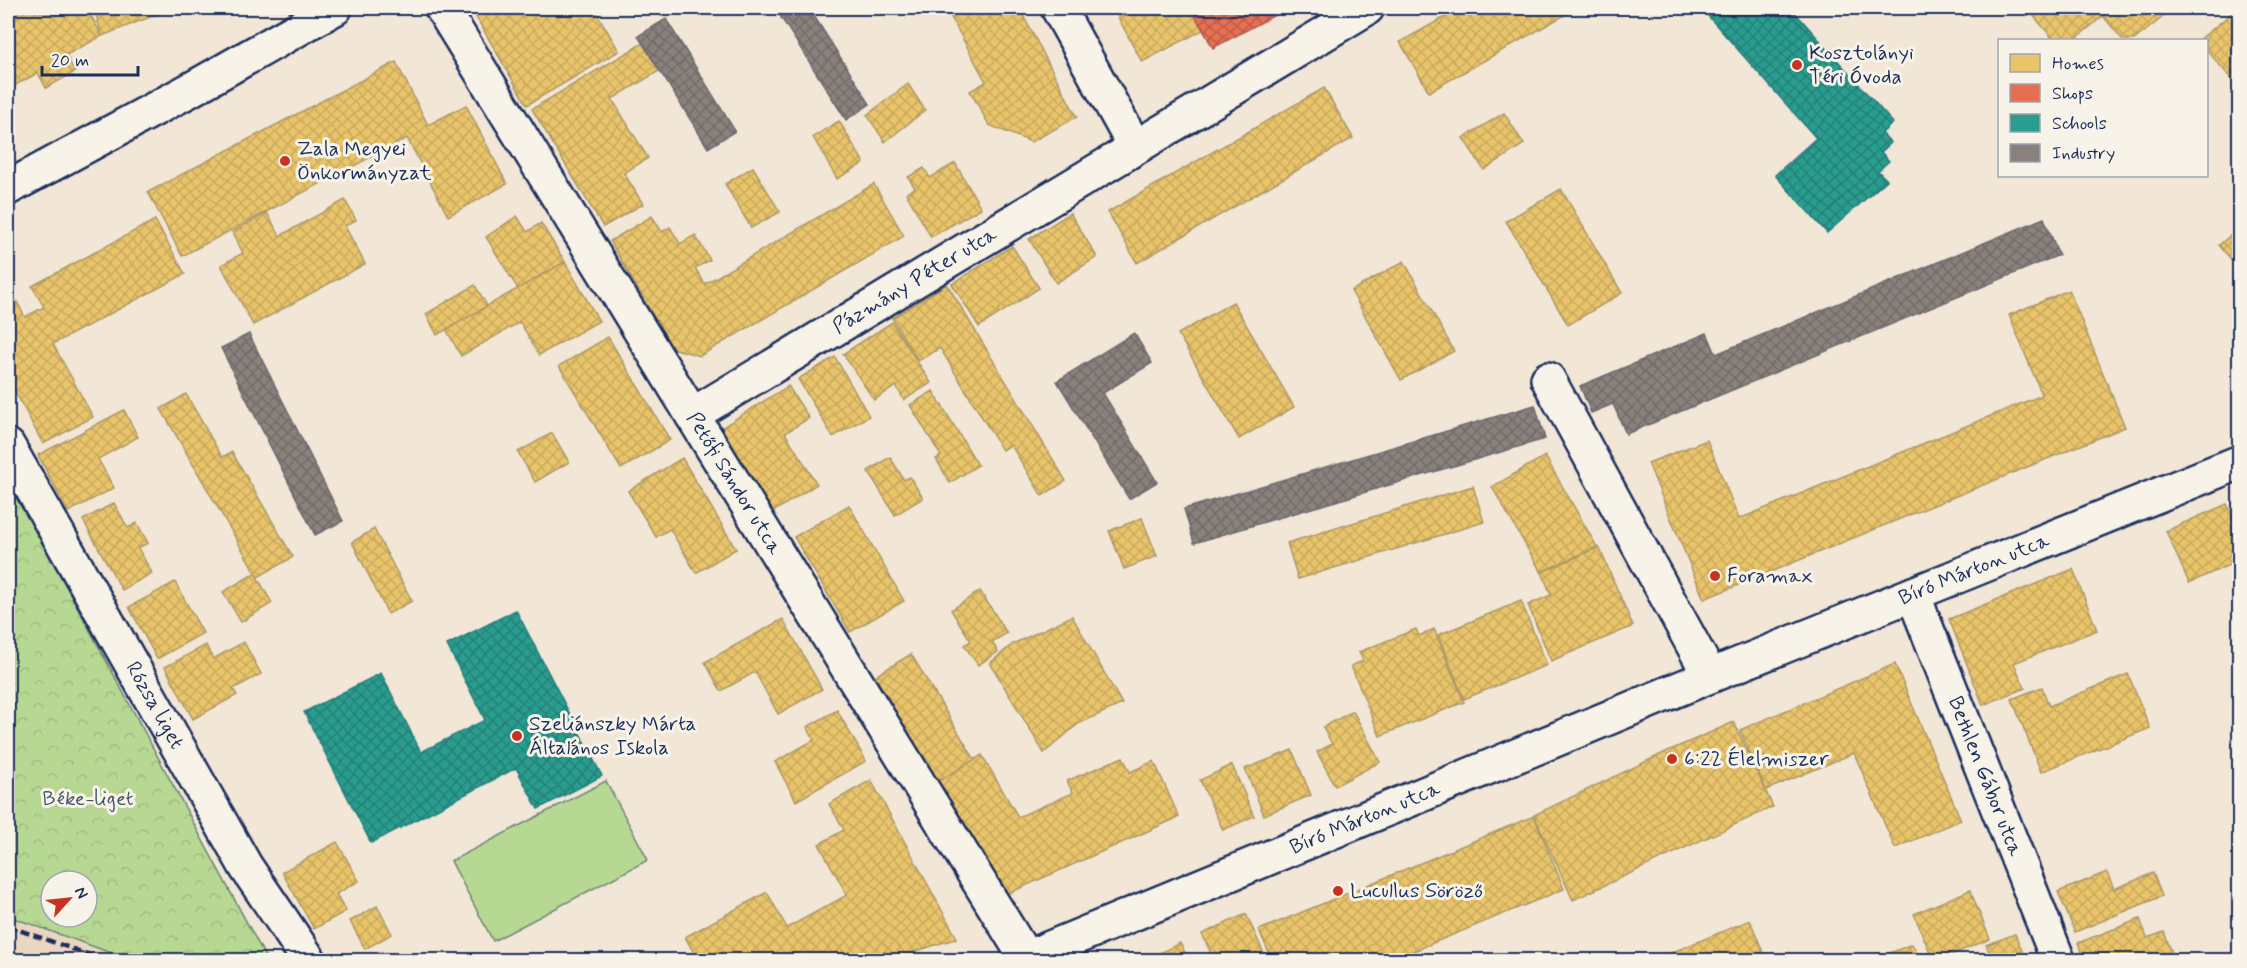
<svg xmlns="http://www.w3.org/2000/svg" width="2247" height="968" viewBox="0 0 2247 968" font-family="Mynerve,sans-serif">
<defs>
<pattern id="park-crowns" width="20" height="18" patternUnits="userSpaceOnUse" patternTransform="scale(1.5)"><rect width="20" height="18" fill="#b7d892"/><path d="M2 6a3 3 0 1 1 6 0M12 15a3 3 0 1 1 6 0" fill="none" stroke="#9dba80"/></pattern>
<pattern id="homes-cross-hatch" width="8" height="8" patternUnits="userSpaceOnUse" patternTransform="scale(1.5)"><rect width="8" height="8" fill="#e9c46a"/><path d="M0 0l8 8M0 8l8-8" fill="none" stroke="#c7a95e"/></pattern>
<pattern id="shops-cross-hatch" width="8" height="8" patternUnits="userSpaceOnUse" patternTransform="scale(1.5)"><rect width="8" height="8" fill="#e76f51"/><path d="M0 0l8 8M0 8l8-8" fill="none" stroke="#ba5c46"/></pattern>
<pattern id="schools-cross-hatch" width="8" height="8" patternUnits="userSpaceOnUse" patternTransform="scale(1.5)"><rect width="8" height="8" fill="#2a9d8f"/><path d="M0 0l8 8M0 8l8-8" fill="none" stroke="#238078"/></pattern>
<pattern id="industry-cross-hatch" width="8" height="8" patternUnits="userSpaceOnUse" patternTransform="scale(1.5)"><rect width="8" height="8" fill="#8a817c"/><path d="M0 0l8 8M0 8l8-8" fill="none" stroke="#706a69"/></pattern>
</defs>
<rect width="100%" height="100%" fill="#f2e6d6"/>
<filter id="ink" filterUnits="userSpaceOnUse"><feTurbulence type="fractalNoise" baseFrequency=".0167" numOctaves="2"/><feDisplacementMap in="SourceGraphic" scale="12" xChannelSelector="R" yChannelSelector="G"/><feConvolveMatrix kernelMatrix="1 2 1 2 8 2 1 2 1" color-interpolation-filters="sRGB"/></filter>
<g filter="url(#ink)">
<!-- built -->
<polygon fill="#ebd6c0" points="8,916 124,958 131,960 8,960"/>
<!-- grass -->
<polygon fill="#b7d892" stroke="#698478" stroke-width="1.5" points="606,781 648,860 493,941 451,861"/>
<!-- park -->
<path fill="url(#park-crowns)" stroke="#698478" stroke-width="1.5" fill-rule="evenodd" d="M8 478 267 960H131L8 916ZM51 881H87V917H51Z"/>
<!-- homes -->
<g fill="url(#homes-cross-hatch)" stroke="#ab9766" stroke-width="1.5">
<polygon points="8,8 38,8 41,12 50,8 87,8 102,36 66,55 75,72 46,88 38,73 8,89"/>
<polygon points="94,8 166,8 168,10 102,36"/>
<polygon points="476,8 594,8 619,51 527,105 472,10"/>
<polygon points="946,8 1019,8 1077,117 1031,142 989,125 970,91 986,82"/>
<polygon points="1113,8 1191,8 1203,30 1142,62"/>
<polygon points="1461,8 1577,8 1429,92 1400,42"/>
<polygon points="2027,8 2174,8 2134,40 2123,40 2103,16 2074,40 2054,40"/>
<polygon points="2238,8 2240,8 2240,89 2206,49 2206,40 2199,40"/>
<polygon points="643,43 659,71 612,99 648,158 624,173 643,204 603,227 532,109"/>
<polygon points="396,62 428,125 466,105 507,184 448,216 407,138 182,256 148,192"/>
<polygon points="908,84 925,110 885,142 867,115"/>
<polygon points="1324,88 1353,138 1137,263 1108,212"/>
<polygon points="1504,113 1524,144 1484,170 1463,138"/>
<polygon points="839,121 864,163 837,179 813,137"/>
<polygon points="955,163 981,208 931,237 906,193 915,188 908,177 924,168 930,178"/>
<polygon points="753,167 780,212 751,228 725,184"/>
<polygon points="874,184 904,236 700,356 672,348 610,241 652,216 662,232 670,227 680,244 695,235 710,260 695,268 705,284"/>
<polygon points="1561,189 1622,293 1568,325 1506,221"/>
<polygon points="345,200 356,220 345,226 365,264 253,325 221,265 243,253 232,232 267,213 280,236"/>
<polygon points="1070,213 1097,257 1056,283 1029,239"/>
<polygon points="517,216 527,232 541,223 565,262 518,289 486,237"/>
<polygon points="155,220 185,274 53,344 93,417 43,444 8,378 8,297 13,294 25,317 44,307 32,286"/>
<polygon points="2240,227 2240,270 2219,245"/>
<polygon points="1012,246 1039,288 979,327 952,284"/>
<polygon points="1404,261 1454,351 1401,380 1351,291"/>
<polygon points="565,262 599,321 539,355 520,322 461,356 446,329"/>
<polygon points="947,284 1066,481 1042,496 1011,445 1002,450 940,348 918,361 892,318"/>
<polygon points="475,285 487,306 437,335 426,314"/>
<polygon points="2069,290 2125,427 1704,599 1648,463 1707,440 1739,519 2042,395 2009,315"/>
<polygon points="1233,302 1294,407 1239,439 1178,334"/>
<polygon points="892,322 931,383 904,400 896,386 874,400 843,354"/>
<polygon points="608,337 670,440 621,469 559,366"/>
<polygon points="835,357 869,416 833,437 798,379"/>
<polygon points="788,386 809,418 785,433 817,484 773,512 721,428"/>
<polygon points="933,391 978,465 950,483 936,459 941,456 910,405"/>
<polygon points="186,394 222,457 232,452 293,557 258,577 161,409"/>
<polygon points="124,410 138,437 98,459 114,488 68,512 38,455"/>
<polygon points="552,433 569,462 535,482 518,452"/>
<polygon points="1545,456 1597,547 1541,572 1492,487"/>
<polygon points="890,457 904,480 910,477 923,498 895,515 868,471"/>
<polygon points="682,458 736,549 696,573 670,529 656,537 628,491"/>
<polygon points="1473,486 1484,522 1298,579 1287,543"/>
<polygon points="114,503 128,528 137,523 148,543 138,548 152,573 122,590 83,520"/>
<polygon points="2227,504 2240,531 2240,560 2189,583 2166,531"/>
<polygon points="849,505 904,601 850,632 794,537"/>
<polygon points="1142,518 1157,556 1124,569 1109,531"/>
<polygon points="374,529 412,601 388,614 352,542"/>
<polygon points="1599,547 1633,626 1551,661 1528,605 1551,595 1542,572"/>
<polygon points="2073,569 2097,630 2014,663 2025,688 1983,705 1949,619"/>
<polygon points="255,573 272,603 241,622 223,592"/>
<polygon points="175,582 203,633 157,659 129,607"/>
<polygon points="980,591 1007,633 992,642 998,652 978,665 964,645 971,641 951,610"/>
<polygon points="1521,601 1547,665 1464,699 1438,635"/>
<polygon points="1072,616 1122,704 1078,724 1044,753 990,663 1013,644"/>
<polygon points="783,619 822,689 778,714 755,672 721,691 705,662"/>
<polygon points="1416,629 1419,636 1434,629 1464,702 1380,736 1351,666 1363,661 1359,652"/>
<polygon points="244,642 261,674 233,689 237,695 193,719 165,667 206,645 213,659"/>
<polygon points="911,654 975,760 937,782 875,676"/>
<polygon points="1895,664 1961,820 1895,848 1854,753 1766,790 1740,730"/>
<polygon points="2128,674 2150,728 2041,772 2012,699 2042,687 2049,706"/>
<polygon points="837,710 866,761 796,801 775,762 814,740 807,727"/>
<polygon points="1353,711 1380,762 1335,786 1317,752 1332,744 1323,727"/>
<polygon points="1734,722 1773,807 1573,900 1534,815 1668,751"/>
<polygon points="1292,750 1311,795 1264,815 1245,769"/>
<polygon points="982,755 1018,817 1073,793 1067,781 1123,757 1130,772 1154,761 1179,817 1007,894 937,782"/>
<polygon points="1232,765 1254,816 1223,830 1200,780"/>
<polygon points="871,780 957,938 889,960 698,960 685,937 767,892 787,928 847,895 819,844 844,830 829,804"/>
<polygon points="1534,816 1564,889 1392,960 1272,960 1259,930"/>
<polygon points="337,842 359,881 336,894 346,911 314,929 282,872"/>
<polygon points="2107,872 2114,889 2153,873 2162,896 2075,932 2058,892"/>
<polygon points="1970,890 1990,939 1938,960 1933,960 1914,914"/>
<polygon points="377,906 392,934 365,949 350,921"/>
<polygon points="1246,914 1267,960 1214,960 1202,934"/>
<polygon points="2140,919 2147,938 2164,932 2174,958 2168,960 2085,960 2078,943"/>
<polygon points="1750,920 1765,957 1757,960 1654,960"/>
<polygon points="2015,934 2026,960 1980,960 1991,956 1986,945"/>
<polygon points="1180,943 1189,960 1146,960"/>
<polygon points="1912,944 1920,960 1873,960"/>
</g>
<!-- shops -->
<polygon fill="url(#shops-cross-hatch)" stroke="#aa5c55" stroke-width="1.5" points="1191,8 1288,8 1213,48"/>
<!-- schools -->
<g fill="url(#schools-cross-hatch)" stroke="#267c80" stroke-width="1.5">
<polygon points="1701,8 1791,8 1893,123 1882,133 1891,143 1881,152 1889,161 1878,171 1887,180 1827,233 1775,175 1816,138"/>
<polygon points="516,610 602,776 538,809 516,768 371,843 304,712 381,673 421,752 485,720 447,645"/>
</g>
<!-- industry -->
<g fill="url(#industry-cross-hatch)" stroke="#696873" stroke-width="1.5">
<polygon points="775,8 809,8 870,104 846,120"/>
<polygon points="666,19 735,131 708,148 638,36"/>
<polygon points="2044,218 2059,255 1626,434 1613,404 1591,413 1580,386 1707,333 1716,354"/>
<polygon points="1134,333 1152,363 1103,393 1157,482 1129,499 1057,381"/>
<polygon points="249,334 343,521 315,535 221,348"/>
<polygon points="1535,405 1545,439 1194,543 1184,509"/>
</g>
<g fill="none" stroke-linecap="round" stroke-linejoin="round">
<!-- street casing -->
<g stroke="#1b2f5e" stroke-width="38">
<g id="street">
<path id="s1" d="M442 8 1026 958"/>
<polyline points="1058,8 1135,147"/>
<polyline points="1548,379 1710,676"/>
<path id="s2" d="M692 415 1367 8"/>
<path id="s3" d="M8 446 246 867 309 960"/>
<path id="s4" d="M1913 594 2058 960"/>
<path id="s5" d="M1021 960 1710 676 2240 462"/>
</g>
</g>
<!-- secondary casing -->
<g stroke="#1b2f5e" stroke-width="38">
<polyline id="secondary" points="8,188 188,91 335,8"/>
</g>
<!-- street -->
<use href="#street" stroke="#f7f3e8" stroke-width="33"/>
<!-- secondary -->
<use href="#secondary" stroke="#f7f3e8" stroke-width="33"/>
<!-- rail -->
<g stroke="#1b2f5e" stroke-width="4.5" stroke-dasharray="9 4.5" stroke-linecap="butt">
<polyline points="8,926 104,960"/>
<polyline points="8,952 31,960"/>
</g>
</g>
</g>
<!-- markers -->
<g fill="#c8321e" stroke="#f7f3e8" stroke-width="2">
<circle cx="1797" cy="65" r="6"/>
<circle cx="285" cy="161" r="6"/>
<circle cx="1715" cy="576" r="6"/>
<circle cx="517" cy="736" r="6"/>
<circle cx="1672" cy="759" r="6"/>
<circle cx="1338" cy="891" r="6"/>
</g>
<g text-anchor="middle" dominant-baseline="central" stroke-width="6" stroke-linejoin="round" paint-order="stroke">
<!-- poi labels -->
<g font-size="21" fill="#1b2f5e" stroke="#f7f3e8" text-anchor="start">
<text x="1809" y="53">Kosztolányi<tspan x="1809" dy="24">Téri Óvoda</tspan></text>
<text x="297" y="149">Zala Megyei<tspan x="297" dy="24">Önkormányzat</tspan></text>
<text x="1727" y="576">Foramax</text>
<text x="529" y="724">Szeliánszky Márta<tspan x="529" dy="24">Általános Iskola</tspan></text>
<text x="1684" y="759">6:22 Élelmiszer</text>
<text x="1350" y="891">Lucullus Söröző</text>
</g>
<!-- street labels -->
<g font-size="21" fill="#1b2f5e" stroke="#f7f3e8">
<text stroke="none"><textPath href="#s2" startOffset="260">Pázmány Péter utca</textPath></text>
<text stroke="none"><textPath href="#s1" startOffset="558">Petőfi Sándor utca</textPath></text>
<text stroke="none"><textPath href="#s5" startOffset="1030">Bíró Márton utca</textPath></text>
<text stroke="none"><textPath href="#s3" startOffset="298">Rózsa liget</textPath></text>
<text stroke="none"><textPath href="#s4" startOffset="196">Bethlen Gábor utca</textPath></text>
<text stroke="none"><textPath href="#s5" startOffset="372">Bíró Márton utca</textPath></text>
</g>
<!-- park labels -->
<g font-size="21" fill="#42596b" stroke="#f7f3e8">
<text x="88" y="799">Béke-liget</text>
</g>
</g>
<!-- margin -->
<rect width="2247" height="968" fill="none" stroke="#f7f3e8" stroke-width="30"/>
<rect x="15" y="15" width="2217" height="938" fill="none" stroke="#1b2f5e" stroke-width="2" filter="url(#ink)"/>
<!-- legend -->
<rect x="1998" y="39" width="210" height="138" fill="#f7f3e8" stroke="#9fa5b1" stroke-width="1.5"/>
<rect x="2010" y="54" width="30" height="18" fill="#e9c46a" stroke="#9fa5b1" stroke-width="1.5"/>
<text x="2052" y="69" font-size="18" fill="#1b2f5e">Homes</text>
<rect x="2010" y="84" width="30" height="18" fill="#e76f51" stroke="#9fa5b1" stroke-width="1.5"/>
<text x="2052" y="99" font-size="18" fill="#1b2f5e">Shops</text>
<rect x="2010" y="114" width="30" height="18" fill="#2a9d8f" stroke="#9fa5b1" stroke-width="1.5"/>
<text x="2052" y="129" font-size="18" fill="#1b2f5e">Schools</text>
<rect x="2010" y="144" width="30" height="18" fill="#8a817c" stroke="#9fa5b1" stroke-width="1.5"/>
<text x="2052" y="159" font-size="18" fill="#1b2f5e">Industry</text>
<!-- north arrow -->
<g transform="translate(69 899) rotate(63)"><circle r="28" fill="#f7f3e8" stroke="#9fa5b1" stroke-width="1.5"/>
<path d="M0-4.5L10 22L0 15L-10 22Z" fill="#c8321e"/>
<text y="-9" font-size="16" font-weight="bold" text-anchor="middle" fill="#1b2f5e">N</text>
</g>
<!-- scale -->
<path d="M42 66v9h96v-9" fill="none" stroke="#1b2f5e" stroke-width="3"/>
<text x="51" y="66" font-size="18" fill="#1b2f5e" stroke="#f7f3e8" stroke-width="4.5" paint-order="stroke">20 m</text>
</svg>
